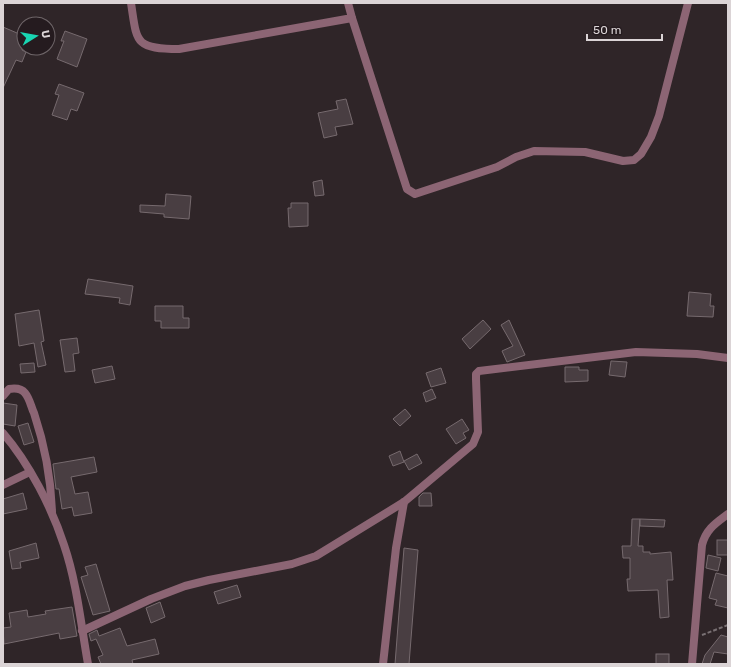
<svg xmlns="http://www.w3.org/2000/svg" width="731" height="667" viewBox="0 0 731 667" font-family="Rubik,sans-serif">
<rect width="100%" height="100%" fill="#2f2528"/>
<!-- building -->
<g fill="#493e42" stroke="#766a6e">
<polygon points="3,27 24,36 22,50 26,52 22,62 16,60 3,88"/>
<polygon points="65,31 87,39 77,67 57,59 64,41 61,41"/>
<polygon points="59,84 84,93 77,111 71,109 67,120 52,115 59,95 55,94"/>
<polygon points="346,99 353,124 335,127 337,135 324,138 318,113 338,109 336,101"/>
<polygon points="322,180 324,195 315,196 313,182"/>
<polygon points="166,194 191,196 189,219 164,217 164,214 140,212 140,205 165,206"/>
<polygon points="291,203 308,203 308,226 289,227 288,208 291,208"/>
<polygon points="88,279 133,286 130,305 119,303 120,298 85,294"/>
<polygon points="689,292 711,294 710,306 714,306 713,317 687,316"/>
<polygon points="155,306 183,306 183,318 189,318 189,328 161,328 161,321 155,321"/>
<polygon points="39,310 44,341 41,342 46,365 38,367 34,343 19,346 15,314"/>
<polygon points="483,320 491,329 470,349 462,339"/>
<polygon points="509,320 525,355 507,362 502,351 513,346 501,325"/>
<polygon points="77,338 79,353 73,354 75,371 65,372 60,340"/>
<polygon points="611,361 627,362 625,377 609,375"/>
<polygon points="34,363 35,372 21,373 20,364"/>
<polygon points="112,366 115,379 95,383 92,370"/>
<polygon points="565,367 579,367 579,370 588,370 588,381 565,382"/>
<polygon points="441,368 446,383 431,387 426,373"/>
<polygon points="432,389 436,398 426,402 423,393"/>
<polygon points="3,403 17,405 15,426 3,424"/>
<polygon points="405,409 411,416 400,426 393,419"/>
<polygon points="462,419 469,430 463,433 466,438 456,444 446,429"/>
<polygon points="28,423 34,442 24,445 18,426"/>
<polygon points="400,451 404,462 393,466 389,456"/>
<polygon points="417,454 422,463 409,470 404,461"/>
<polygon points="94,457 97,472 71,477 75,494 88,492 92,513 74,516 72,507 62,509 59,489 56,489 53,464"/>
<polygon points="23,493 27,509 3,514 3,499"/>
<polygon points="423,493 431,493 432,506 419,506 419,497"/>
<polygon points="632,519 640,519 638,546 643,546 643,552 650,552 650,554 671,552 673,580 667,580 669,617 660,618 658,590 628,591 627,579 630,579 630,558 623,558 622,546 631,546"/>
<polygon points="640,519 665,520 664,527 640,526"/>
<rect x="717" y="540" width="11" height="15"/>
<polygon points="36,543 39,558 20,562 21,568 12,569 9,551"/>
<polygon points="404,548 418,550 409,664 395,664"/>
<polygon points="708,555 721,558 718,571 706,568"/>
<polygon points="96,564 110,611 93,615 81,577 88,575 85,567"/>
<polygon points="716,573 728,576 728,608 715,605 717,600 709,598"/>
<polygon points="237,585 241,597 218,604 214,592"/>
<polygon points="160,602 165,617 151,623 146,608"/>
<polygon points="72,607 77,636 60,639 59,633 4,644 3,628 11,627 9,613 27,610 28,617 46,614 45,611"/>
<polygon points="120,628 127,646 155,639 159,654 132,660 133,664 101,664 98,657 103,655 96,639 91,641 89,634 97,630 99,636"/>
<polygon points="721,635 728,637 728,654 714,652 710,664 702,664 705,655"/>
<rect x="656" y="654" width="13" height="10"/>
</g>
<g fill="none" stroke-linecap="round" stroke-linejoin="round">
<!-- path -->
<polyline stroke="#797073" stroke-width="2" stroke-dasharray="4 2" stroke-linecap="butt" points="702,635 728,625"/>
<!-- street -->
<g stroke="#8c6574" stroke-width="8">
<path d="M131 3C137 42 134 49 179 49L352 18 348 3"/>
<polyline points="352,18 407,189 415,194 497,167 516,157 534,151 585,152 623,161 634,160 641,154 651,137 659,116 688,3"/>
<path d="M3 396 9 389C15 388 21 388 25 393 30 399 31 407 34 413 45 446 51 478 52 512"/>
<path d="M3 433C29 463 52 508 64 545 77 583 81 625 88 664"/>
<polyline points="3,485 30,472"/>
<polyline points="82,631 151,599 185,586 209,580 292,564 316,556 404,502 473,444 478,432 476,379 476,374 479,371 636,352 697,354 728,358"/>
<polyline points="383,664 396,548 404,502"/>
<path d="M692 664 702 545C706 529 716 523 728 514"/>
</g>
</g>
<!-- border -->
<rect width="731" height="667" fill="none" stroke="#dbd4d6" stroke-width="8"/>
<!-- north arrow -->
<g transform="translate(36 36) rotate(79)"><circle r="19" fill="#251b1f" stroke="#6e6568"/>
<path d="M0-3L7 15L0 10L-7 15Z" fill="#19d5b2"/>
<text y="-6" font-size="11" font-weight="bold" text-anchor="middle" fill="#dbd4d6">U</text>
</g>
<!-- scale -->
<path d="M587 34v6h75v-6" fill="none" stroke="#dbd4d6" stroke-width="2"/>
<text x="593" y="34" font-size="12" fill="#dbd4d6" stroke="#251b1f" stroke-width="3" paint-order="stroke">50 m</text>
</svg>
